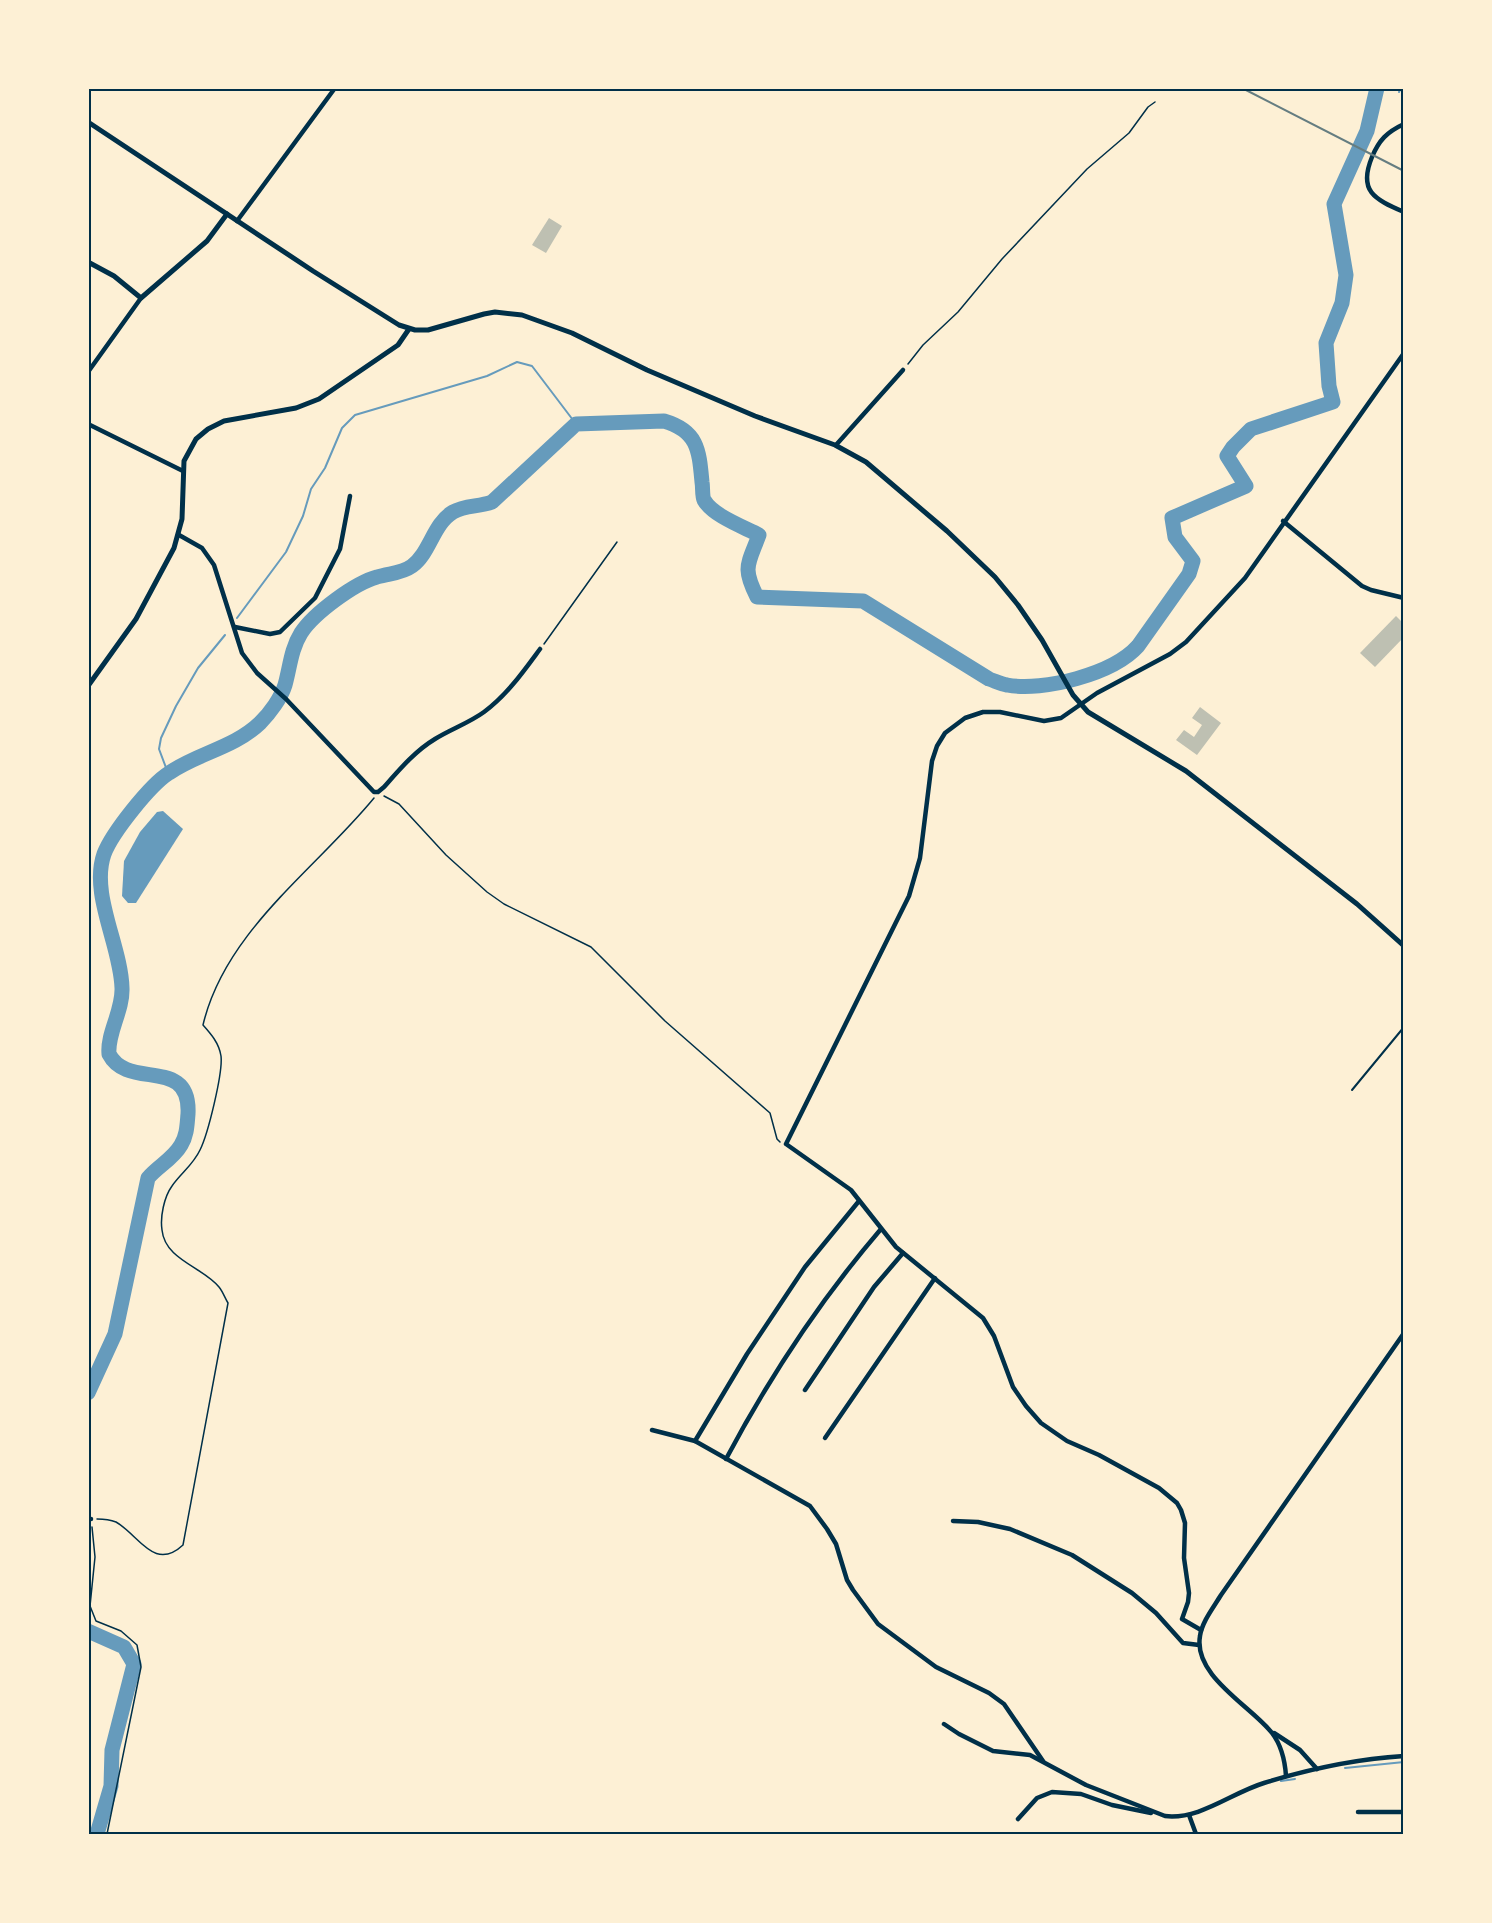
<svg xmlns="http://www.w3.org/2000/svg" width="1492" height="1923" viewBox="0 0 1492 1923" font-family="'Roboto Condensed',sans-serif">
<rect width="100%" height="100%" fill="#fdf0d5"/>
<!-- water -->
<polygon fill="#669bbc" points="163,811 183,829 136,903 128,903 122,896 124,861 140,832 157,812"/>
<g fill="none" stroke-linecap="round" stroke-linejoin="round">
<!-- stream -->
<g stroke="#669bbc" stroke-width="2">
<polyline points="1399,92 1401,88"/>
<polyline points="237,618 286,552 303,516 311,489 325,468 342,428 355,415 487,376 517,362 532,366 576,424"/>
<polyline points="168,773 159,749 161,738 176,706 198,668 225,635"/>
<polyline points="1345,1768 1404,1762"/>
<polyline points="1281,1781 1295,1779"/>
</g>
<!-- river -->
<g stroke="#669bbc" stroke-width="15">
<path d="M88 1393 115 1334 148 1178C158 1166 173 1159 181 1145 187 1135 187 1125 188 1114 191 1055 128 1091 109 1054 107 1033 123 1011 122 988 121 946 90 894 104 854 112 833 150 785 169 773 198 753 234 748 260 723 270 713 281 698 285 685 290 667 291 649 301 633 314 613 355 583 377 577 389 573 401 574 412 566 430 553 433 524 453 512 465 505 479 507 492 502L576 424 664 421C698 431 699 450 702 482 703 487 702 496 704 500 713 516 744 527 759 535 748 565 742 567 757 597L863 601 989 679C995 681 1001 684 1007 685 1043 692 1113 674 1138 646L1189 574 1193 561 1175 537 1172 518 1246 486 1227 456 1233 447 1251 429 1333 402 1329 386 1326 343 1342 303 1346 275 1334 204 1367 131 1377 88"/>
<polyline points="88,1631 124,1647 134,1664 112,1750 111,1786 97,1834"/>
</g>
</g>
<!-- building -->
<g fill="#bec0b2">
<polygon points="549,218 562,226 546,253 532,245"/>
<polygon points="1396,616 1404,624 1404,637 1375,667 1360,653"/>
<polygon points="1200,707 1221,723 1197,755 1176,740 1184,730 1194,737 1202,725 1192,718"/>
</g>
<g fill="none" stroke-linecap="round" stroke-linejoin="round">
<!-- path -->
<g stroke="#003049" stroke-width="1.5">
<polyline points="908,364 923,345 958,312 1002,259 1087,169 1129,133 1148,107 1155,102"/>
<polyline points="544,644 617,542"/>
<polyline points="384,796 399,804 446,855 487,892 504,904 591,947 665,1021 770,1113 777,1139 780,1142"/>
<path d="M97 1519C103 1519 111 1520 116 1522 139 1535 154 1572 183 1545L228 1303C225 1298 223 1292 219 1287 203 1267 165 1260 162 1230 160 1217 164 1197 172 1186 181 1173 193 1165 200 1150 208 1134 223 1073 221 1056 219 1043 211 1034 203 1025 225 931 315 870 374 798"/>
<polyline points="92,1527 95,1557 90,1606 96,1621 121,1631 137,1645 141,1667 107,1834"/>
</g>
<!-- service -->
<polyline stroke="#003049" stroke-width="2" points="1352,1090 1404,1027"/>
<!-- minor -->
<g stroke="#003049" stroke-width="4.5">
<path d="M1404 124C1387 132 1379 140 1372 157 1358 191 1374 199 1404 212"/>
<polyline points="237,221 335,88"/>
<polyline points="88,372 141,298"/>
<polyline points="88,424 183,471"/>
<polyline points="836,445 903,370"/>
<polyline points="1283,521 1362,586 1371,590 1404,598"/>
<path d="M179 535 202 548 214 565 242 653 257 673 286 699 374 792H378L384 787C399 770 415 751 435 739 451 729 469 723 484 712 507 695 523 672 540 649"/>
<polyline points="235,627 270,634 280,632 315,598 340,549 350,496"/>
<polyline points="805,1390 874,1287 903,1253"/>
<polyline points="652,1430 695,1441 810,1506 827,1529 836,1544 847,1580 853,1590 878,1624 936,1667 989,1693 1004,1704 1043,1761"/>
<polyline points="825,1438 935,1278"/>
<polyline points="695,1441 747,1354 805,1267 859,1201"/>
<path d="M726 1459C769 1378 821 1299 881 1229"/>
<polyline points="88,1519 91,1519"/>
<polyline points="953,1521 978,1522 1010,1529 1072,1555 1132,1593 1156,1613 1183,1643 1199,1645"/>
<polyline points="1201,1630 1182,1619 1188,1602 1189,1593 1184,1558 1185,1523 1181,1510 1177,1503 1159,1488 1099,1455 1067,1441 1041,1423 1026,1406 1013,1387 994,1336 983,1318 896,1247 851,1190 786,1144 909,896 920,858 932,761 937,746 945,733 965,718 983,712 1000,712 1044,721 1061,718 1097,693 1170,654 1186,642 1245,578 1404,353"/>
<path d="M944 1724 959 1734 993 1751 1030 1755 1086 1785 1165 1816C1200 1820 1231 1793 1264 1783 1309 1769 1356 1759 1404 1756"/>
<polyline points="1274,1733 1300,1750 1317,1769"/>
<path d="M1286 1776C1285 1761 1282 1746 1272 1733 1251 1706 1193 1676 1200 1636 1202 1622 1213 1608 1221 1595L1404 1333"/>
<polyline points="1358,1812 1404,1812"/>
<polyline points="1189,1815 1196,1834"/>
<polyline points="1018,1819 1037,1798 1052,1792 1081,1794 1112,1805 1151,1813"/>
</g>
<!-- tertiary -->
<g stroke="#003049" stroke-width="5">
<polyline points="88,122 313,271 399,325 415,330 428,330 484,314 495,312 522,315 572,333 647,370 755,416 835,445 866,462 947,531 995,577 1018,605 1042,640 1073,695 1088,712 1186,771 1357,904 1404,946"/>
<polyline points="88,262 114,276 141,298 207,241 227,214"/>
<polyline points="88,686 136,619 174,548 182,519 184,461 196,439 208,429 224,421 296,408 319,399 398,345 409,329"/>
</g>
<!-- rail -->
<polyline stroke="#657d81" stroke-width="2" points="1242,88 1404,171"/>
</g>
<!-- border -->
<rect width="1492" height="1923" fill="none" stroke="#fdf0d5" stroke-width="180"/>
<rect x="90" y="90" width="1312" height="1743" fill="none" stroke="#003049" stroke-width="2"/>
</svg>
